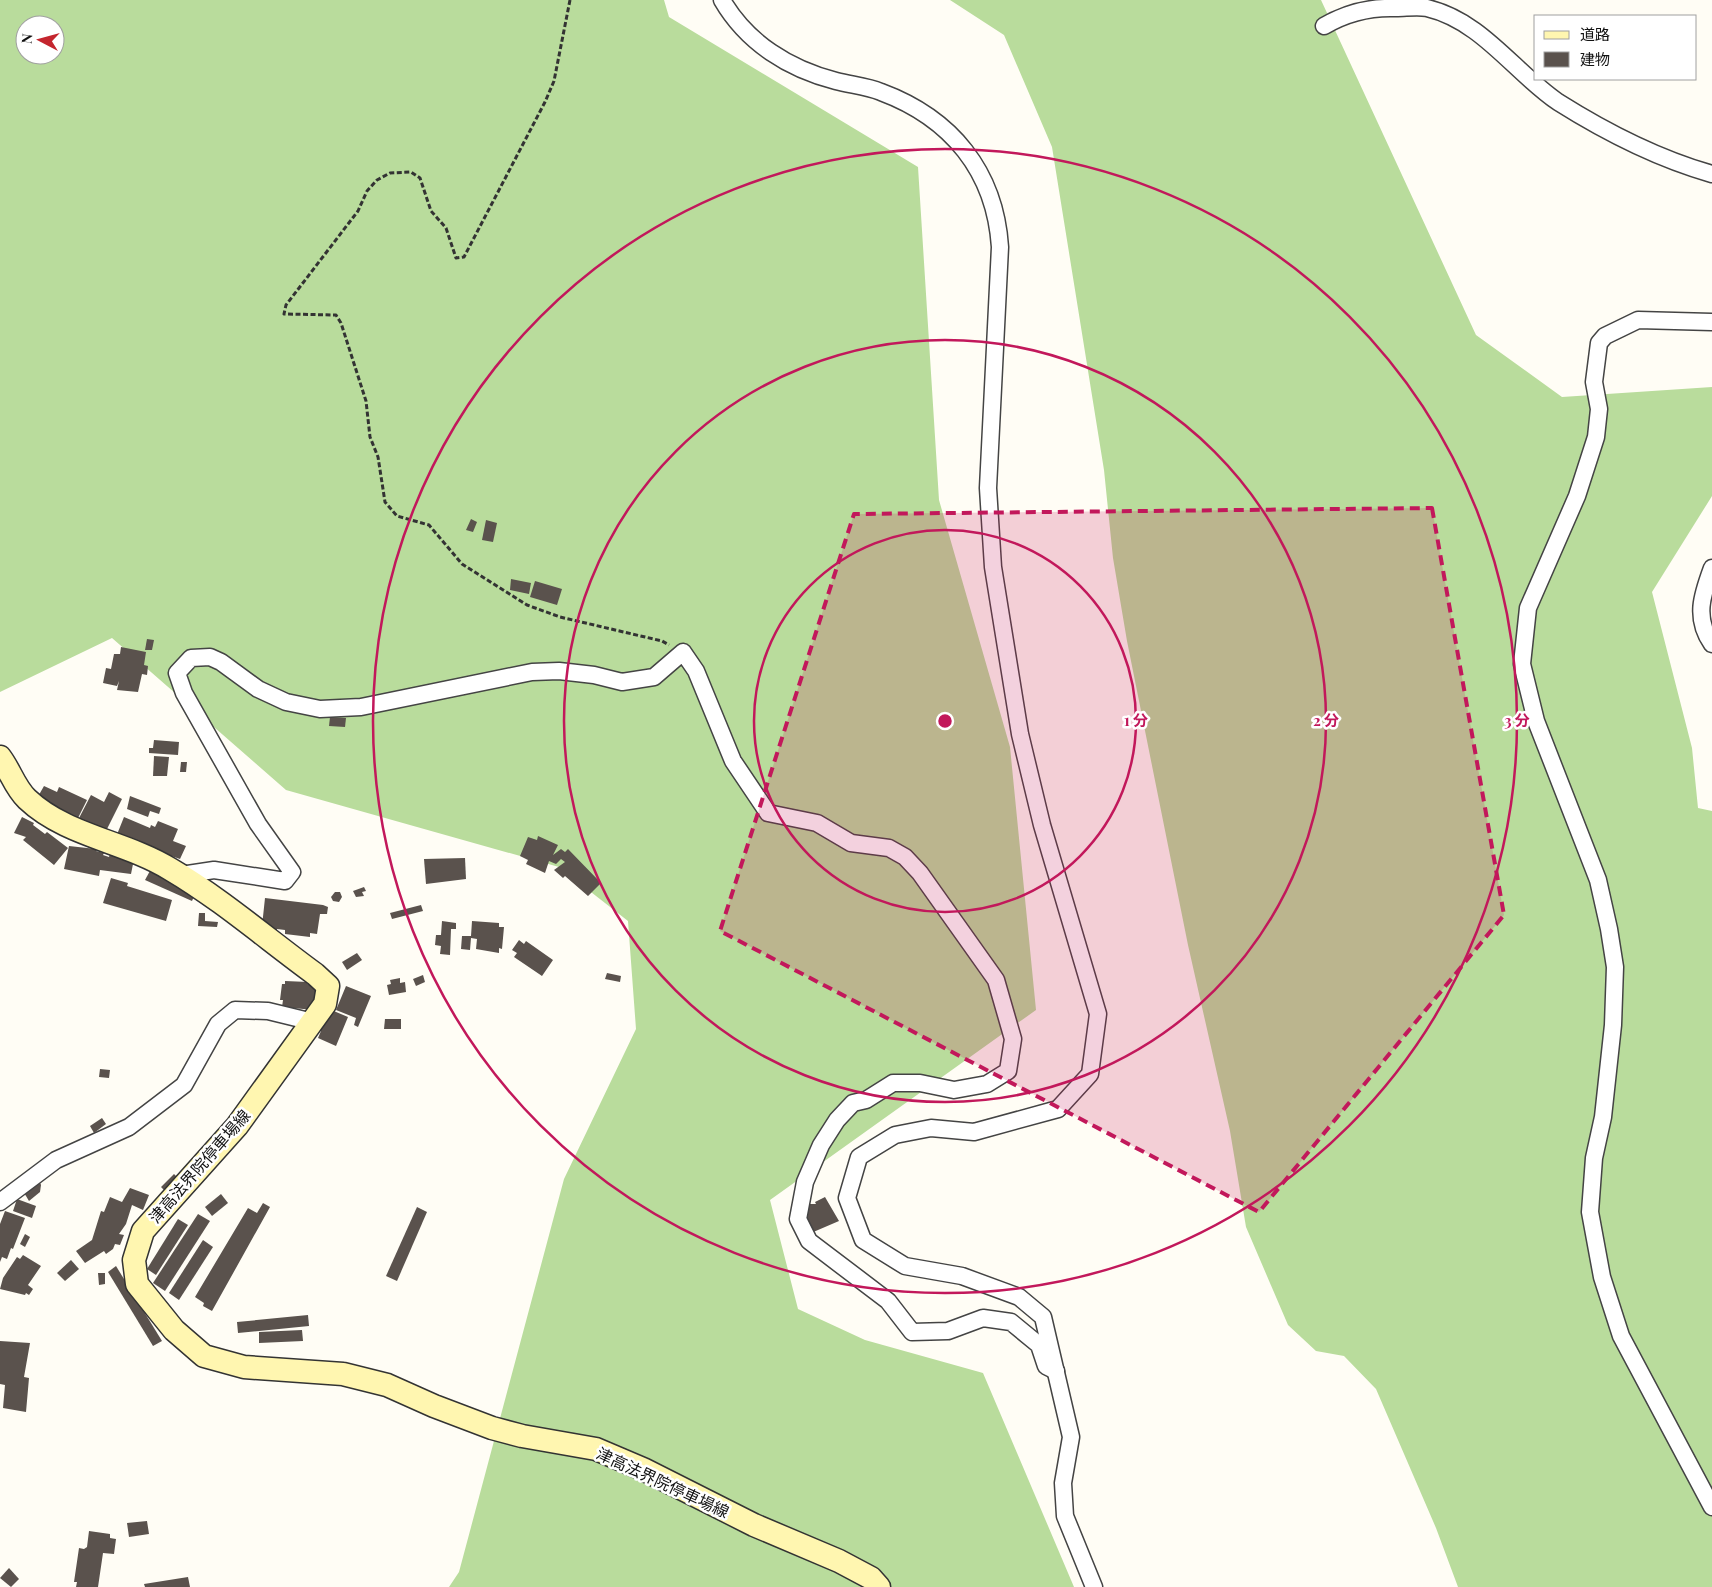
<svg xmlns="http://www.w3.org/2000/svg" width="1712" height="1587" viewBox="0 0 1712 1587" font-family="'Playfair Display','Noto Sans JP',serif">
<rect width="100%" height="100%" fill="#fffdf5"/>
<!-- forest -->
<g fill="#b9dc9c" fill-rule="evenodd">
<path d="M0 0H664L669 17 918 167 939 500 1010 747 1036 1010 770 1200 798 1309 865 1340 983 1373 1074 1587H449L459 1572 564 1179 636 1029 628 921 559 867 286 790 112 638 0 692ZM25 25H55V55H25Z"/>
<polygon points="950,0 1321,0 1476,335 1562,397 1712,387 1712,496 1652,592 1692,748 1698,808 1712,811 1712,1587 1458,1587 1436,1528 1376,1389 1344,1356 1316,1351 1288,1325 1246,1227 1230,1131 1188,945 1127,641 1113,558 1104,470 1052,147 1004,35"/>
</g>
<!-- building -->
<g fill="#5a524d">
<polygon points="471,519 477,522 473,532 466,530"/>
<polygon points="486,520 497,523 493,542 482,540"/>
<polygon points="511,579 531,583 529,594 510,590"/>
<polygon points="535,581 562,589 557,605 530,597"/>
<polygon points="147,639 154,640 152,650 145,650"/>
<polygon points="121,647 146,652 144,665 148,666 147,675 142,674 138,692 117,690 119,681 117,686 103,683 106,668 111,669 114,654 120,654"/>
<polygon points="330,717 346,718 345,727 329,726"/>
<polygon points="154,740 179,742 178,755 149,753 149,748 153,748"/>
<polygon points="154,756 169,757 167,776 153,776"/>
<polygon points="181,762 187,762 186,772 180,772"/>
<polygon points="44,786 57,792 59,787 87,800 76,822 36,800"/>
<polygon points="109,792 122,799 106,831 94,824 92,827 78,820 91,795 104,802"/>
<polygon points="130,796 161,808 159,814 150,811 148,817 127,809"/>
<polygon points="22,817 34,823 33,825 45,834 47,832 68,848 54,865 23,840 26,837 14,833"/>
<polygon points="124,817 150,828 151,825 155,827 158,821 178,829 173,841 186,846 180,859 116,837"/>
<polygon points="538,836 558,845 553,855 561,849 565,852 568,849 601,883 588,896 565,876 563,878 554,870 565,862 561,859 556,864 549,861 545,873 526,864 528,860 520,856 528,837 537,840"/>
<polygon points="69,846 96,849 96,851 104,853 103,855 109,857 110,854 134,859 131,874 100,870 99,876 64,869"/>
<polygon points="465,858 466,879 426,884 424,859"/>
<polygon points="151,869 195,894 192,901 145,880"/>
<polygon points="111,878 128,883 127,886 172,900 166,921 103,903"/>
<polygon points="364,887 366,891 362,892 364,896 356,897 353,891"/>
<polygon points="335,892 340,892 342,897 339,902 333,901 331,897"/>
<polygon points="265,898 323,905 328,907 327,914 320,914 317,934 310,933 310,937 285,934 285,930 277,929 277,931 262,926"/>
<polygon points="421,905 423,911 392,919 390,913"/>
<polygon points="199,913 205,913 205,921 218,922 217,927 198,926"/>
<polygon points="442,921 456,923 456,929 451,929 450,955 440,954 441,946 435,945 436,935 441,935"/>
<polygon points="472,921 499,923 499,927 504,927 502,949 499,948 499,953 476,949 477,939 471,938 470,950 461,949 462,936 471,936"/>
<polygon points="519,940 524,944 526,941 553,960 542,976 514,957 517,953 512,950"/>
<polygon points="357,953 362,960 347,970 342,962"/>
<polygon points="607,973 621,976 620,982 605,979"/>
<polygon points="423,975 425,982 416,986 413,979"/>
<polygon points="400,978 400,983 405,982 406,992 389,995 387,985 391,984 390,980"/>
<polygon points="285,981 308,982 307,984 317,985 314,1010 282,1007 283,1000 280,1000 282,984 285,984"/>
<polygon points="346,986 371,996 358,1027 354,1025 356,1018 336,1010"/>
<polygon points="329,1009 348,1017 336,1046 318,1038 321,1031 317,1029"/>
<polygon points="385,1019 401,1019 401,1029 384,1029"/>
<polygon points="100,1069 110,1070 109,1078 99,1077"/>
<polygon points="102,1118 106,1124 94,1133 90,1126"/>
<polygon points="184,1171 168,1194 161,1187 174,1174 176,1176"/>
<polygon points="39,1180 41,1185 40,1192 29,1201 23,1191"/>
<polygon points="130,1188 149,1195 143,1210 132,1205 126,1224 119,1234 124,1235 120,1245 115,1244 113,1249 106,1254 104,1251 85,1263 76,1251 92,1240 101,1211 104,1212 110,1197 122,1202"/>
<polygon points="221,1194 228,1203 212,1216 205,1207"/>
<polygon points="825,1197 839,1221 811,1233 804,1219 808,1204 816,1204 815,1202"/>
<polygon points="17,1199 36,1206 32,1218 13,1211"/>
<polygon points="263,1203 270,1207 212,1311 203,1306 204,1303 195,1297 248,1208 257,1213"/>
<polygon points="417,1207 427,1212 397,1281 386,1276"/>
<polygon points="5,1211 25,1218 13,1249 11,1248 7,1259 2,1257 0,1262 0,1224"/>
<polygon points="198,1214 210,1221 165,1291 153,1283"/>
<polygon points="178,1219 188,1225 156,1275 147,1269"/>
<polygon points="25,1234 30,1237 25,1247 20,1244"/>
<polygon points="203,1240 213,1247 179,1300 169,1293"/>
<polygon points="23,1255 41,1266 28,1285 33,1289 29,1295 26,1293 25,1295 0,1289 3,1278 17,1257 20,1259"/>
<polygon points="71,1260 79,1269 65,1281 57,1273"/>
<polygon points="116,1266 162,1341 153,1346 108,1272"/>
<polygon points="98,1273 105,1273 105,1284 99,1285"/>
<polygon points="308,1315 309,1326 238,1333 237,1322"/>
<polygon points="302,1330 303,1341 259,1343 259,1332"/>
<polygon points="0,1341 30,1343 24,1377 29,1378 26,1412 3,1408 5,1385 0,1384"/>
<polygon points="147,1521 149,1534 129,1537 127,1523"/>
<polygon points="89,1531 110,1534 110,1538 116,1539 114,1554 103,1553 98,1587 76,1587 77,1582 74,1582 79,1548 84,1549 87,1547"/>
<polygon points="9,1568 19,1579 11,1587 0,1578"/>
<polygon points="188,1577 190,1587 145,1587 144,1584"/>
</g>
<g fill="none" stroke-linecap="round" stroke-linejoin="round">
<!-- minor casing -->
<g stroke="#444" stroke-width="19">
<g id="minor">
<path d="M722 0C747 43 789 69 836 81 851 85 867 86 881 92 951 118 995 171 1000 247L988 488 993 567 1020 734 1042 825 1098 1014 1090 1074 1058 1109 974 1132 931 1128 895 1135 859 1157 847 1198 863 1240 905 1266 962 1276 1019 1297 1043 1317 1071 1437 1063 1483 1065 1516 1094 1587"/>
<path d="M1324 26C1346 13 1371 7 1396 8 1406 8 1418 6 1427 8 1482 21 1514 72 1558 102 1604 131 1659 159 1712 174"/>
<polyline points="1712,322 1638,320 1605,336 1599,343 1594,382 1599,409 1596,437 1577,496 1528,608 1522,664 1536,721 1598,880 1609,929 1615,967 1613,1025 1603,1117 1594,1158 1590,1212 1602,1277 1621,1336 1712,1507"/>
<path d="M1712 568C1702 595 1694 618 1712 644"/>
<polyline points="181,875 214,870 285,881 292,872 258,824 184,693 177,673 191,658 210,657 221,662 258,689 286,702 320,709 361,707 532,672 559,671 594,675 622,682 654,677 683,652 696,671 733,761 768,813 817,823 851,843 889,848 905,857 920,873 996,980 1013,1039 1008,1071 987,1084 954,1090 920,1083 893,1083 866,1100 853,1103 837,1120 821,1145 805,1182 798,1219 809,1241 888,1301 912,1332 948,1331 983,1318 1011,1322 1039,1345 1046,1366 1056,1371"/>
<polyline points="0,1202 56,1160 129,1127 184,1085 218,1024 235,1010 268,1011 313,1022"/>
</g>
</g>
<!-- secondary casing -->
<g stroke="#333" stroke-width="25">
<path id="secondary" d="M0 757C10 770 15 788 27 799 66 836 124 841 170 869 221 899 267 939 315 974L328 986 325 1004 237 1126 143 1231 134 1260 137 1284 174 1330 204 1356 244 1367 343 1374 387 1385 434 1406 492 1428 522 1436 596 1449 643 1469 754 1525 839 1561 871 1578 879 1587"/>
</g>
<!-- path -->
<polyline stroke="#333" stroke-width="3" stroke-dasharray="5 2.5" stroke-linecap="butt" points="570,0 554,81 545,102 464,257 456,258 446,228 431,211 420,178 411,172 390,173 377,180 367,191 358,211 286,305 284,314 336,315 341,323 366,401 370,437 378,457 385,502 397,516 429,525 462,564 527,605 560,617 662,641 669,645"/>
<!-- minor -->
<use href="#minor" stroke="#fff" stroke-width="16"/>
<!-- secondary -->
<use href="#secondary" stroke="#fff6b0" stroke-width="22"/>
</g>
<!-- marked area -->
<path fill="#c2185b" fill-opacity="0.2" stroke="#c2185b" stroke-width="4" stroke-dasharray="10 6" stroke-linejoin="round" d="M1432 508 1504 915 1259 1212 720 931 854 514Z"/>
<!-- distance rings -->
<g fill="none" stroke="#c2185b" stroke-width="2.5">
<circle cx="945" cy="721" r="191"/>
<circle cx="945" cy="721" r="381"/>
<circle cx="945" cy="721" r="572"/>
</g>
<g text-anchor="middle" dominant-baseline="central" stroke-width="5" stroke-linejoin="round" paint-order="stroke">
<!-- street labels -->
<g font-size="16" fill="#111" stroke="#fff">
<text transform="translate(199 1166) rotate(-49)">津高法界院停車場線</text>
<text transform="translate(663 1482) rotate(25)">津高法界院停車場線</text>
</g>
</g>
<circle cx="945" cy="721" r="8" fill="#c2185b" stroke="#fff" stroke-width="2.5"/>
<g font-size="15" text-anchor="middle" font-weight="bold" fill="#c2185b" stroke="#fff" stroke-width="5" stroke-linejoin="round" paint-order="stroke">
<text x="1136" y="726">1 分</text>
<text x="1326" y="726">2 分</text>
<text x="1517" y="726">3 分</text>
</g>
<!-- legend -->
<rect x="1534" y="15" width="162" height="65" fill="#ffffff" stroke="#a0a0a0"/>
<rect x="1544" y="31" width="25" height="8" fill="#fff6b0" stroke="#a0a0a0"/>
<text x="1580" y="40" font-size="15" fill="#111111">道路</text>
<rect x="1544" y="52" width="25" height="15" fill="#5a524d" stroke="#a0a0a0"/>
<text x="1580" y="65" font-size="15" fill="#111111">建物</text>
<!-- north arrow -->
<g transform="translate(40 40) rotate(276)"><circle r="24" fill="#ffffff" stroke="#a0a0a0"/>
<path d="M0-4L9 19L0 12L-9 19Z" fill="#c4262e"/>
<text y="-8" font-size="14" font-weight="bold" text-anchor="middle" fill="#111111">N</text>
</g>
</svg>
